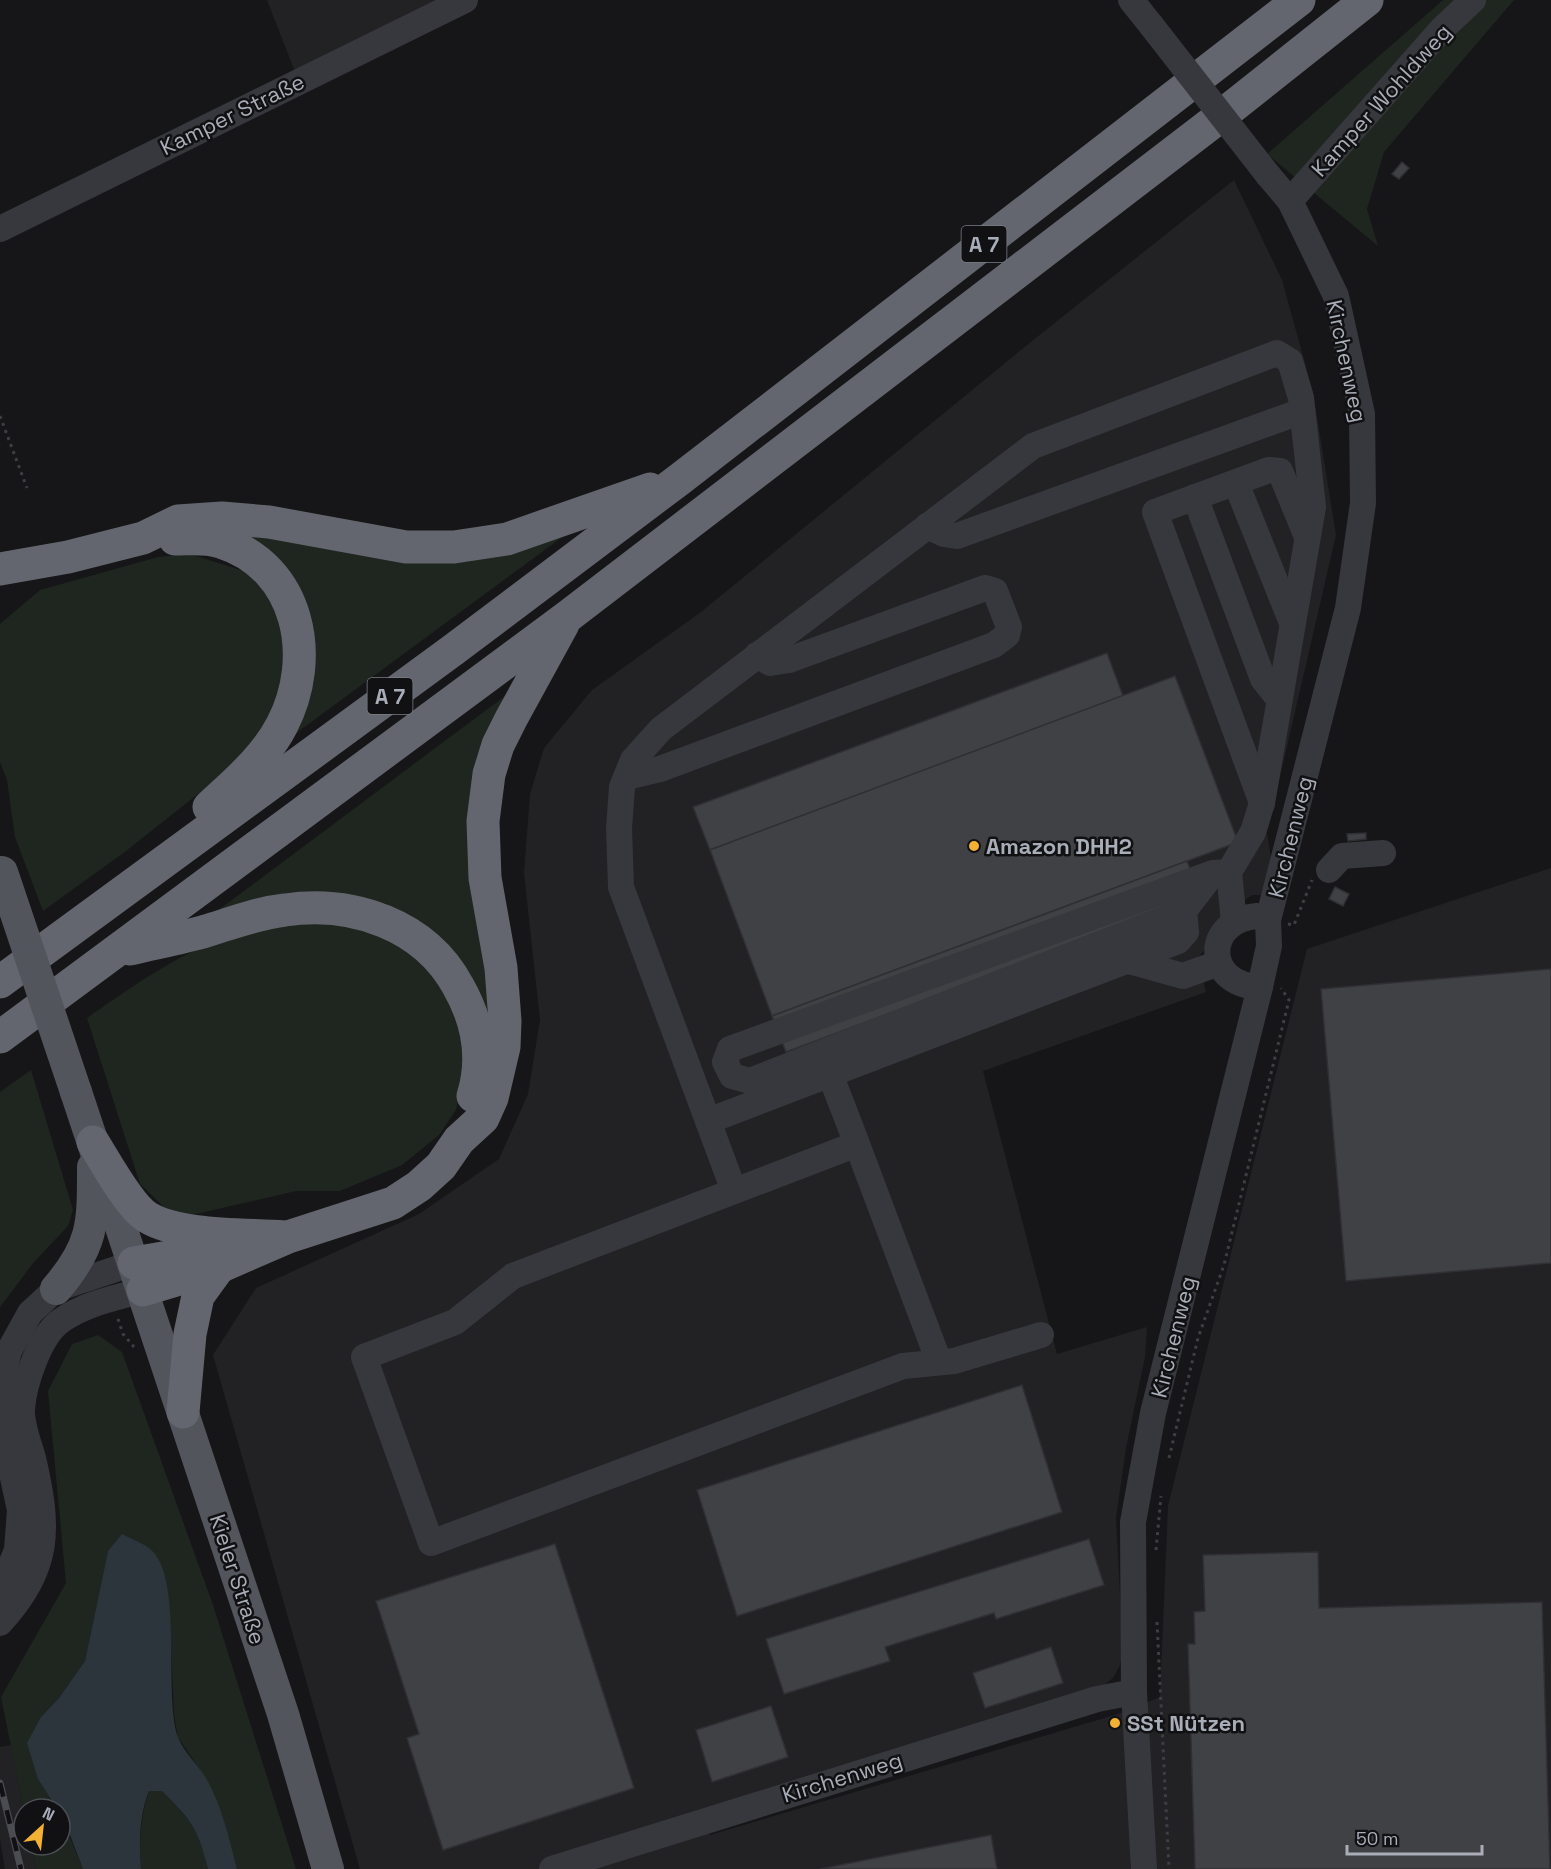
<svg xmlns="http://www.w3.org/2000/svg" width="1551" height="1869" viewBox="0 0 1551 1869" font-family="'Space Grotesk',sans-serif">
<rect width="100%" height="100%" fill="#161618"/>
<!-- built -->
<g fill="#222225">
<polygon points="267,0 470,0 299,82"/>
<polygon points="1234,180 1282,280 1313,392 1336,535 1267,833 1272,864 1268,895 1252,895 1241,903 1244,912 1198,957 1206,992 983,1071 1057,1354 1147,1327 1145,1357 1126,1448 1116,1518 1123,1652 1120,1665 1113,1678 1095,1692 704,1815 710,1835 1118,1714 1160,1697 1168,1506 1307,949 1551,868 1551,1869 360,1869 213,1355 256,1288 419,1214 499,1159 528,1094 540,1020 524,873 530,794 544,748 592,690 701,612 1032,341"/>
<polygon points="11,1745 24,1811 24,1845 31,1845 36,1869 5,1869 0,1839 0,1747"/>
</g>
<!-- green -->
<g fill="#1e261f">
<polygon points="1443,0 1514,0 1384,152 1367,209 1378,246 1267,154"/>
<polygon points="580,524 291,737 311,623 236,534 297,542 369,557 467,562"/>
<polygon points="190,554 250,573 283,615 283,691 246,756 126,851 43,911 15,837 7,780 0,762 0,624 40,590 158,557"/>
<polygon points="509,693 484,755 497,1032 431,932 385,903 311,892 217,911"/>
<path d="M331 922 412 945 437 976 460 1022 466 1062 456 1110 439 1135 402 1165 340 1191H296L187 1216 164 1207 140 1184 87 1018C142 980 195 941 262 927 284 922 308 923 331 922Z"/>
<polygon points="31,1070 73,1210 68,1226 34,1262 0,1307 0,1092"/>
<polygon points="98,1335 122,1352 213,1605 296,1869 237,1869 222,1815 206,1779 178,1737 174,1715 170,1621 108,1551 85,1661 59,1698 41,1717 38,1779 57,1809 24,1809 24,1811 1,1697 66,1583 48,1391 72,1344"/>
<path d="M149 1791H162C191 1821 198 1828 208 1869H141C139 1841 140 1818 149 1791Z"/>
<polygon points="60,1814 83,1869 36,1869 31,1845 60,1845"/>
</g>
<!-- water -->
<path fill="#2c353c" d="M122 1534C131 1539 143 1543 150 1549 184 1576 163 1695 178 1737 183 1751 198 1765 206 1778 222 1806 229 1838 237 1869H208C198 1829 192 1821 162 1791H149C139 1816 139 1842 141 1869H83L60 1809H57L38 1779 27 1743 41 1717 59 1698 85 1661 108 1551Z"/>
<!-- building -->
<g fill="#404145" stroke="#303034" stroke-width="1.5">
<polygon points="1402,162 1409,168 1399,179 1392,174"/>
<polygon points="1107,653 1123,696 710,850 693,807"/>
<polygon points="1175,676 1238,842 772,1016 710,850"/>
<polygon points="1366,833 1366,839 1348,841 1347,834"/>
<polygon points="1187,861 1201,897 786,1052 772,1016"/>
<polygon points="1335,887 1349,894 1343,906 1329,899"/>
<polygon points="1551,969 1551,1263 1346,1281 1321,989"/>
<polygon points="1022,1385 1062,1512 737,1616 697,1490"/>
<polygon points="1089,1539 1104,1585 996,1619 994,1613 885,1647 890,1661 784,1694 766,1639"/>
<polygon points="555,1544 634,1788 443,1850 407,1738 419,1734 376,1601"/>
<polygon points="1318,1552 1319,1608 1542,1602 1550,1869 1195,1869 1188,1644 1195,1644 1194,1612 1205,1611 1203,1555"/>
<polygon points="1051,1647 1063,1683 985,1708 973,1673"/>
<polygon points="771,1706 788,1757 712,1782 696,1730"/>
<polygon points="991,1835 997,1869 820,1869"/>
</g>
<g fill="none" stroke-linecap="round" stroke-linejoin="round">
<!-- path -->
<g stroke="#3d3f44" stroke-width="3" stroke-dasharray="3 4.5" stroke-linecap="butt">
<polyline points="0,416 27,488"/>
<polyline points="1288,924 1294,925 1312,880"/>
<polyline points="118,1319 123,1334 134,1347"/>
<polyline points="1169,1458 1198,1338 1224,1265 1289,1000 1281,988"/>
<polyline points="1156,1550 1161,1496"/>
<polyline points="1157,1622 1169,1869"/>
</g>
<!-- minor -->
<g stroke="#37383d" stroke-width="26">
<polyline points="1131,0 1151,25"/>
<polyline points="1268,175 1290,201 1336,296 1362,414 1363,503 1348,608 1268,920"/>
<polyline points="1290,201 1442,29 1473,0"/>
<polyline points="0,229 465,0"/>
<polyline points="1236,483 1292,623"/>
<polyline points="1195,497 1263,679 1278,698"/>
<polyline points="927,526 944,534 957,536 1302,411"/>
<polyline points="626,777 660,769 994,645 1007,635 1009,627 995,591 985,588 789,660 770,663 757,655"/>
<polyline points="1329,870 1342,856 1383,853"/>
<polyline points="1213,873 730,1049 725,1062 732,1076 750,1081 1184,911 1213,873 1229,872"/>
<polyline points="1184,911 1186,932 1178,941 708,1121 621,887 619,828 622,787 633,760 661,729 1033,446 1277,353 1290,361 1301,398 1313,507 1262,803"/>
<path d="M1257 916 1268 920 1269 946 1260 987C1203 985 1204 920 1257 916Z"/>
<polyline points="1234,922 1229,872 1253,832 1262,803 1155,512 1269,470 1280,471 1307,537"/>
<polyline points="1129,961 1183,976 1219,963"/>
<polyline points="830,1074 857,1144"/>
<polyline points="708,1121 734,1191"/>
<polyline points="939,1362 857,1144 513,1276 455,1322 364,1357 431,1543 903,1366 954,1361 1041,1335"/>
<polyline points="0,1592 17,1550 20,1510 1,1422 0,1388 9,1351 30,1313 56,1289 134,1263"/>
<path d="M0 1623C51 1568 49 1528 33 1458 29 1444 21 1424 22 1409 24 1383 40 1334 62 1320 86 1303 116 1298 143 1290"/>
<polyline points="552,1869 1097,1699 1134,1692"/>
<polyline points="1144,1869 1134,1692 1133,1522 1153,1413 1260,987"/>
</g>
<!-- major -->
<g stroke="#53555c" stroke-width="32">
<polyline points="76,1092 283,1714 328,1869"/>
<path d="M56 1289C94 1245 93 1223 93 1167"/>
</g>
<!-- highway -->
<g stroke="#63666e" stroke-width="33">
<path d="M175 539C191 539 206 537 221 542 300 567 317 658 282 725 265 758 236 782 209 807"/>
<polyline points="0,569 68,557 143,538 178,521 222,518 269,522 406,547 454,547 507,539 650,489"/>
<path d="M130 949C155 943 181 938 206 931 232 923 258 913 285 910 353 900 425 925 458 986 478 1021 485 1057 473 1096"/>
<polyline points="0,982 453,650 680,479 1299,0"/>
<polyline points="0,1037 567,617 1226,112 1367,0"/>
<path d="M93 1142C105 1161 129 1206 147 1217 180 1237 245 1234 284 1237"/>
<polyline points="134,1263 227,1247"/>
<polyline points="143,1290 219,1267 288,1237 393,1203 419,1186 441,1166 459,1140 483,1118 492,1098 504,1047 505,1021 501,968 485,878 483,821 489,774 498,745 511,719 563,624"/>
<polyline points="183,1412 190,1334 198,1296 219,1267"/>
</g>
<!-- rail casing -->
<g stroke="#4a4c52" stroke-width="7">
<polyline id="rail" points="0,1783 21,1869"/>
</g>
<!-- rail -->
<use href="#rail" stroke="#111113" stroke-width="4.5" stroke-dasharray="14" stroke-linecap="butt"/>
<!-- minor-bridge -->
<polyline stroke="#37383d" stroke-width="26" points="1151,25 1268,175"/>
<!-- major-bridge -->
<polyline stroke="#53555c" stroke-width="32" points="2,872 76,1092"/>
</g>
<!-- markers -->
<g fill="#f2b134" stroke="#111113" stroke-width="2">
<circle cx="974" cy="846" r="6"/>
<circle cx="1115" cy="1723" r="6"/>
</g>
<g text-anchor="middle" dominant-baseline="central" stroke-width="5" stroke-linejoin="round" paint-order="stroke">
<!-- shield labels -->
<g fill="#111113" stroke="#7b7e86" stroke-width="1.5">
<rect x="961.5" y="226" width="45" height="36" rx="4.5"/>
<rect x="367.5" y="678" width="45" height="36" rx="4.5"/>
</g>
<g font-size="21" font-weight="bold" fill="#a8adb8">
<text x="984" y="244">A 7</text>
<text x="390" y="696">A 7</text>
</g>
<!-- street labels -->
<g font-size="22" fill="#a8adb8" stroke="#111113">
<text transform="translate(1381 100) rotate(-48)">Kamper Wohldweg</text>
<text transform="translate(232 114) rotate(-26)">Kamper Straße</text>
<text transform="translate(1347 361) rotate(78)">Kirchenweg</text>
<text transform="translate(1290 837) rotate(-76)">Kirchenweg</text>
<text transform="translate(1173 1337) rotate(-76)">Kirchenweg</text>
<text transform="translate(238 1579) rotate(72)">Kieler Straße</text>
<text transform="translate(842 1777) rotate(-17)">Kirchenweg</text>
</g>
<!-- poi labels -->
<g font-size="22" font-weight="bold" fill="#a8adb8" stroke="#111113" text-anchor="start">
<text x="986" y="846">Amazon DHH2</text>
<text x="1127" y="1723">SSt Nützen</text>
</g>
</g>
<!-- north arrow -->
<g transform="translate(42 1827) rotate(27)"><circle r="28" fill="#111113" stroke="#4d4f55" stroke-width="1.5"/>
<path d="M0-4.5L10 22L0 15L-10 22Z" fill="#f2b134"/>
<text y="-9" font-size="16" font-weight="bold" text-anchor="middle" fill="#a8adb8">N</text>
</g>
<!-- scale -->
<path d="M1347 1845v9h135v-9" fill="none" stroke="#a8adb8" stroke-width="3"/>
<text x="1356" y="1845" font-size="18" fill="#a8adb8" stroke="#111113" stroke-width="4.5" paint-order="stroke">50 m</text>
</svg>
